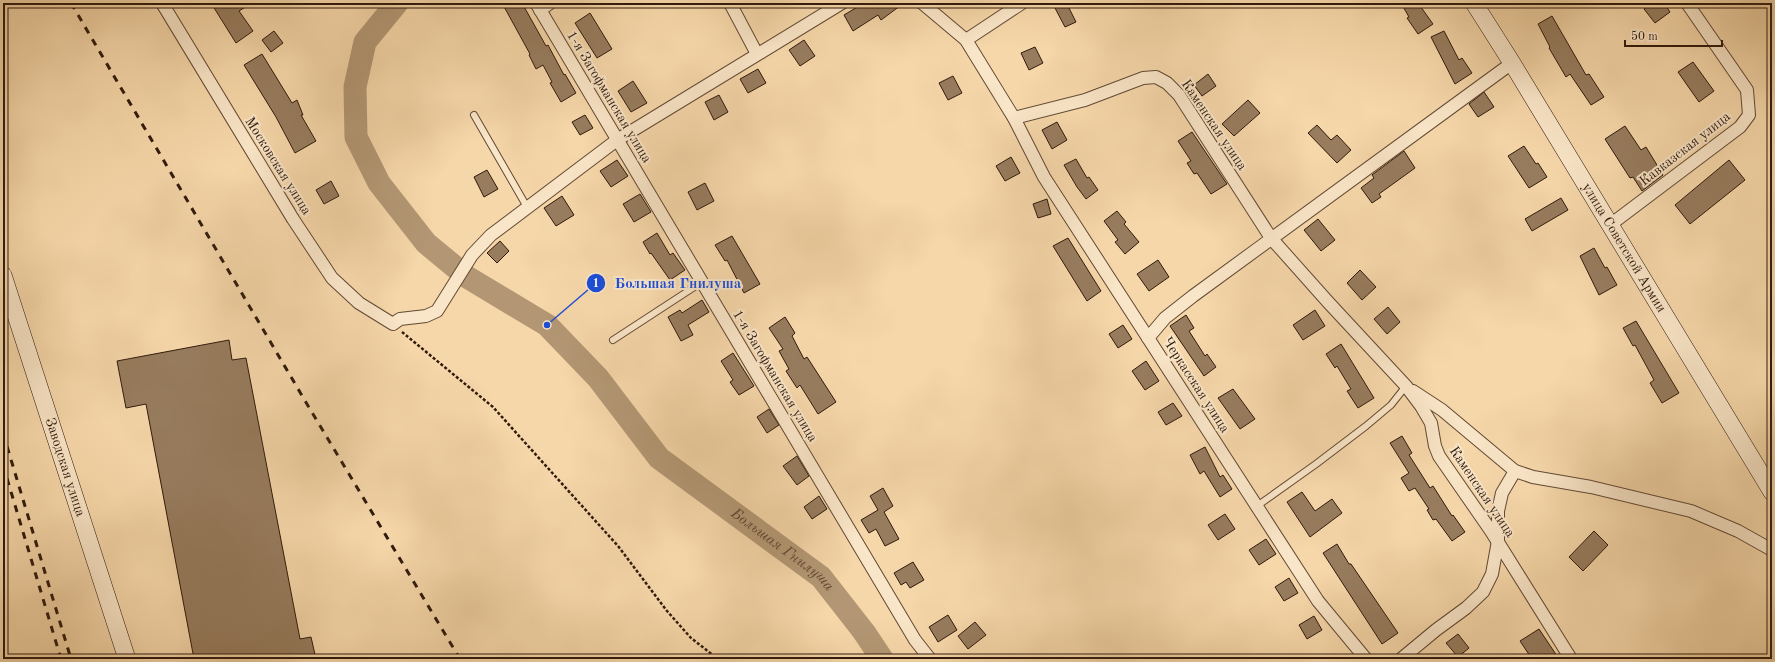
<svg xmlns="http://www.w3.org/2000/svg" width="1775" height="662" viewBox="0 0 1775 662" font-family="'Old Standard TT',serif">
<rect width="100%" height="100%" fill="#f6d7a9"/>
<filter id="stains"><feTurbulence type="fractalNoise" baseFrequency=".005" numOctaves="4"/><feColorMatrix values="0 0 0 0 .2 0 0 0 0 .09 0 0 0 0 .02 0 0 0 .5 -.17"/></filter>
<radialGradient id="worn" r=".72"><stop offset=".6" stop-color="#630" stop-opacity="0"/><stop offset="1" stop-color="#630" stop-opacity=".3"/></radialGradient>
<g fill="none" stroke-linecap="round" stroke-linejoin="round">
<!-- river -->
<path stroke="#b39774" stroke-width="23" id="s1" d="M397 3 365 42 355 87 356 137 379 183 426 243 467 277 547 325 598 378 659 458 821 577 864 632 882 659"/>
</g>
<!-- building -->
<g fill="#977c5e" stroke="#301a0d">
<polygon points="211,3 252,3 239,11 253,31 236,43"/>
<polygon points="502,3 522,3 546,46 548,45 564,75 565,74 576,93 561,102 550,83 552,82 543,65 536,69 529,55 530,54"/>
<polygon points="864,3 904,3 881,20 878,15 853,31 844,15"/>
<polygon points="1401,3 1418,3 1433,24 1418,34 1407,18 1409,17"/>
<polygon points="1652,3 1664,3 1670,12 1655,23 1644,9"/>
<polygon points="1067,4 1076,22 1065,27 1055,8"/>
<polygon points="590,13 612,49 597,58 575,23"/>
<polygon points="1552,16 1586,75 1589,74 1604,97 1591,105 1570,74 1566,77 1549,48 1550,47 1538,24"/>
<polygon points="274,31 283,43 271,52 262,40"/>
<polygon points="1444,31 1459,60 1462,58 1472,73 1455,84 1431,37"/>
<polygon points="804,40 815,56 800,66 789,50"/>
<polygon points="1035,47 1043,63 1029,70 1021,53"/>
<polygon points="262,54 292,103 297,100 303,115 301,115 316,141 295,153 276,117 244,65"/>
<polygon points="1693,62 1714,91 1699,102 1678,72"/>
<polygon points="758,69 766,83 748,93 740,79"/>
<polygon points="1208,74 1216,86 1202,96 1194,85"/>
<polygon points="953,76 962,93 948,100 939,83"/>
<polygon points="633,81 647,103 631,112 618,91"/>
<polygon points="1484,92 1494,107 1478,117 1469,104"/>
<polygon points="719,95 728,112 714,120 705,102"/>
<polygon points="1248,100 1260,113 1234,136 1222,124"/>
<polygon points="585,115 593,128 580,135 572,122"/>
<polygon points="1057,122 1067,140 1052,149 1042,130"/>
<polygon points="1317,125 1331,140 1337,135 1351,150 1337,163 1308,133"/>
<polygon points="1625,126 1641,150 1646,147 1663,175 1642,191 1633,177 1630,178 1605,139"/>
<polygon points="1192,132 1227,184 1211,194 1197,173 1194,174 1187,163 1191,161 1178,141"/>
<polygon points="1524,146 1536,164 1538,163 1547,177 1529,188 1508,156"/>
<polygon points="1404,151 1415,168 1379,194 1381,197 1372,203 1361,188 1374,178 1372,175"/>
<polygon points="1011,157 1020,173 1005,181 996,166"/>
<polygon points="1076,159 1087,178 1089,177 1098,190 1086,199 1077,187 1064,165"/>
<polygon points="617,160 628,176 611,187 600,171"/>
<polygon points="1729,160 1745,180 1690,224 1675,205"/>
<polygon points="487,170 498,189 484,197 474,177"/>
<polygon points="331,181 339,196 324,204 316,190"/>
<polygon points="705,183 714,201 697,210 688,192"/>
<polygon points="640,194 651,212 634,222 623,204"/>
<polygon points="562,196 574,215 556,226 544,208"/>
<polygon points="1561,198 1568,210 1532,231 1525,219"/>
<polygon points="1047,199 1051,214 1038,218 1033,204"/>
<polygon points="1117,211 1126,222 1124,224 1139,242 1125,254 1115,242 1118,240 1104,221"/>
<polygon points="1318,219 1335,240 1321,251 1304,230"/>
<polygon points="657,233 670,255 673,253 685,270 670,280 651,253 650,254 643,242"/>
<polygon points="732,236 760,284 744,293 727,260 725,261 715,245"/>
<polygon points="1068,238 1101,291 1087,301 1053,246"/>
<polygon points="500,241 509,251 497,263 487,253"/>
<polygon points="1594,248 1605,268 1607,267 1617,285 1599,295 1580,256"/>
<polygon points="1158,260 1169,277 1149,291 1137,274"/>
<polygon points="1360,270 1376,287 1362,300 1347,283"/>
<polygon points="702,300 709,312 688,325 693,335 681,341 668,317 680,310 682,313"/>
<polygon points="1388,307 1400,322 1387,334 1374,319"/>
<polygon points="1315,310 1325,326 1303,340 1293,325"/>
<polygon points="1186,315 1194,328 1189,331 1205,356 1207,354 1216,367 1204,376 1170,326"/>
<polygon points="785,317 795,333 792,336 804,359 807,357 836,402 818,414 800,385 797,388 786,371 789,369 779,351 783,349 769,328"/>
<polygon points="1636,321 1679,393 1662,403 1650,383 1654,380 1635,345 1633,346 1623,328"/>
<polygon points="1123,325 1132,339 1118,348 1109,334"/>
<polygon points="229,340 232,360 246,358 300,639 311,637 316,659 194,659 146,404 126,408 117,361"/>
<polygon points="1341,344 1374,398 1358,408 1347,391 1351,389 1337,366 1335,368 1326,354"/>
<polygon points="733,353 754,386 739,395 730,382 733,380 721,361"/>
<polygon points="1146,361 1159,381 1145,390 1132,371"/>
<polygon points="1233,389 1255,419 1240,429 1218,398"/>
<polygon points="1173,403 1182,416 1166,425 1158,412"/>
<polygon points="769,409 779,425 767,433 757,417"/>
<polygon points="1402,436 1412,453 1409,455 1430,488 1433,486 1452,516 1453,515 1465,532 1452,541 1436,519 1433,520 1427,510 1429,509 1415,488 1409,491 1401,478 1409,473 1390,443"/>
<polygon points="1205,447 1220,477 1223,475 1232,489 1220,497 1204,471 1200,474 1190,455"/>
<polygon points="797,456 809,476 797,485 783,466"/>
<polygon points="883,488 893,506 884,512 899,539 885,546 876,529 869,533 861,520 878,510 870,496"/>
<polygon points="1302,492 1315,511 1332,499 1342,513 1310,537 1287,502"/>
<polygon points="819,496 827,509 812,519 804,507"/>
<polygon points="1225,514 1235,529 1218,540 1208,525"/>
<polygon points="1594,531 1608,545 1583,571 1569,557"/>
<polygon points="1266,539 1276,554 1259,565 1249,550"/>
<polygon points="1337,544 1349,564 1351,564 1398,633 1382,644 1323,553"/>
<polygon points="913,562 924,580 910,588 906,582 901,585 894,573"/>
<polygon points="1289,578 1298,593 1284,601 1275,587"/>
<polygon points="948,615 957,630 938,642 929,627"/>
<polygon points="1314,616 1322,630 1307,639 1299,625"/>
<polygon points="975,622 986,635 968,649 958,636"/>
<polygon points="1539,629 1559,659 1532,659 1520,641"/>
<polygon points="1458,634 1469,648 1458,657 1446,643"/>
</g>
<g fill="none" stroke-linecap="round" stroke-linejoin="round">
<!-- service casing -->
<g stroke="#624934" stroke-width="8">
<g id="service">
<polyline points="474,115 527,207"/>
<polyline points="613,340 702,282"/>
<polyline points="1257,506 1316,464 1366,426 1391,405 1406,386"/>
</g>
</g>
<!-- minor casing -->
<g stroke="#624934" stroke-width="14">
<g id="minor">
<polyline points="162,3 293,219 332,278 359,303 393,324 400,319 426,316 437,311 472,255 491,235 617,140 842,3"/>
<polyline points="536,3 915,640 930,659"/>
<polyline points="730,3 757,54"/>
<polyline points="922,3 966,40 1014,118 1044,177 1318,601 1366,659"/>
<polyline points="540,10 550,3"/>
<polyline points="966,40 1022,3"/>
<polyline points="1014,118 1085,100 1143,78 1156,77 1167,83 1179,95 1271,238 1328,302 1406,386 1421,406 1431,423 1435,446 1439,456 1491,531 1571,659"/>
<polyline points="1610,225 1740,127 1749,115 1747,90 1687,3"/>
<polyline points="1148,338 1165,318 1193,296 1512,63"/>
<polyline points="1413,391 1442,410 1515,471 1533,477 1591,487 1691,511 1738,531 1772,550"/>
<polyline points="1401,659 1436,630 1466,608 1483,592 1492,574 1498,541 1498,511 1502,493 1515,471"/>
</g>
</g>
<!-- secondary casing -->
<g stroke="#301a0d" stroke-width="18">
<g id="secondary">
<path id="s2" d="M1474 3 1512 63 1772 492"/>
<path id="s3" d="M3 275 127 659"/>
</g>
</g>
<!-- path -->
<polyline stroke="#301a0d" stroke-width="2.5" stroke-dasharray="3 2" stroke-linecap="butt" points="402,332 493,407 618,546 667,611 691,638 718,659"/>
<!-- service -->
<use href="#service" stroke="#f9e5c7" stroke-width="6"/>
<!-- minor -->
<use href="#minor" stroke="#f9e5c7" stroke-width="12"/>
<!-- secondary -->
<use href="#secondary" stroke="#f9e5c7" stroke-width="17"/>
<!-- rail -->
<g stroke="#301a0d" stroke-width="3" stroke-dasharray="7 7" stroke-linecap="butt">
<polyline points="71,3 304,399 460,659"/>
<polyline points="3,433 71,659"/>
<polyline points="3,465 61,659"/>
</g>
</g>
<g text-anchor="middle" dominant-baseline="central" stroke-width="4" stroke-linejoin="round" paint-order="stroke">
<!-- street labels -->
<g font-size="14" fill="#301a0d" stroke="#f9e5c7">
<text transform="translate(609 97) rotate(59)">1-я Загофманская улица</text>
<text transform="translate(1214 125) rotate(56)">Каменская улица</text>
<text transform="translate(1685 149) rotate(-38)">Кавказская улица</text>
<text transform="translate(278 166) rotate(58)">Московская улица</text>
<text stroke="none"><textPath href="#s2" startOffset="287">улица Советской Армии</textPath></text>
<text transform="translate(775 376) rotate(59)">1-я Загофманская улица</text>
<text transform="translate(1196 385) rotate(57)">Черкасская улица</text>
<text stroke="none"><textPath href="#s3" startOffset="202">Заводская улица</textPath></text>
<text transform="translate(1482 492) rotate(56)">Каменская улица</text>
</g>
<!-- water labels -->
<g font-size="15" font-style="italic" fill="#5e4631" stroke="#f9e5c7">
<text stroke="none"><textPath href="#s1" startOffset="749">Большая Гнилуша</textPath></text>
</g>
</g>
<!-- callouts -->
<path fill="none" stroke="#1d4ed8" stroke-width="1.5" d="M547 325L596 283"/>
<g fill="#1d4ed8" stroke="#f9e5c7" stroke-width="1.5">
<circle cx="547" cy="325" r="4"/>
<circle cx="596" cy="283" r="10"/>
</g>
<g font-size="12" text-anchor="middle" font-weight="bold" fill="#fff">
<text x="596" y="287">1</text>
</g>
<g font-size="15" text-anchor="middle" font-weight="bold" fill="#1d4ed8" stroke="#f9e5c7" stroke-width="4" stroke-linejoin="round" paint-order="stroke">
<text x="678" y="288">Большая Гнилуша</text>
</g>
<!-- margin -->
<rect width="1775" height="662" fill="none" stroke="#f6d7a9" stroke-width="16"/>
<rect x="4" y="4" width="1767" height="654" fill="none" stroke="#301a0d" stroke-width="2"/>
<rect x="8" y="8" width="1759" height="646" fill="none" stroke="#301a0d"/>
<!-- scale -->
<path d="M1625 40v6h97v-6" fill="none" stroke="#301a0d" stroke-width="2"/>
<text x="1631" y="40" font-size="12" fill="#301a0d" stroke="#f9e5c7" stroke-width="3" paint-order="stroke">50 m</text>
<rect width="100%" height="100%" filter="url(#stains)"/>
<rect width="100%" height="100%" fill="url(#worn)"/>
</svg>
